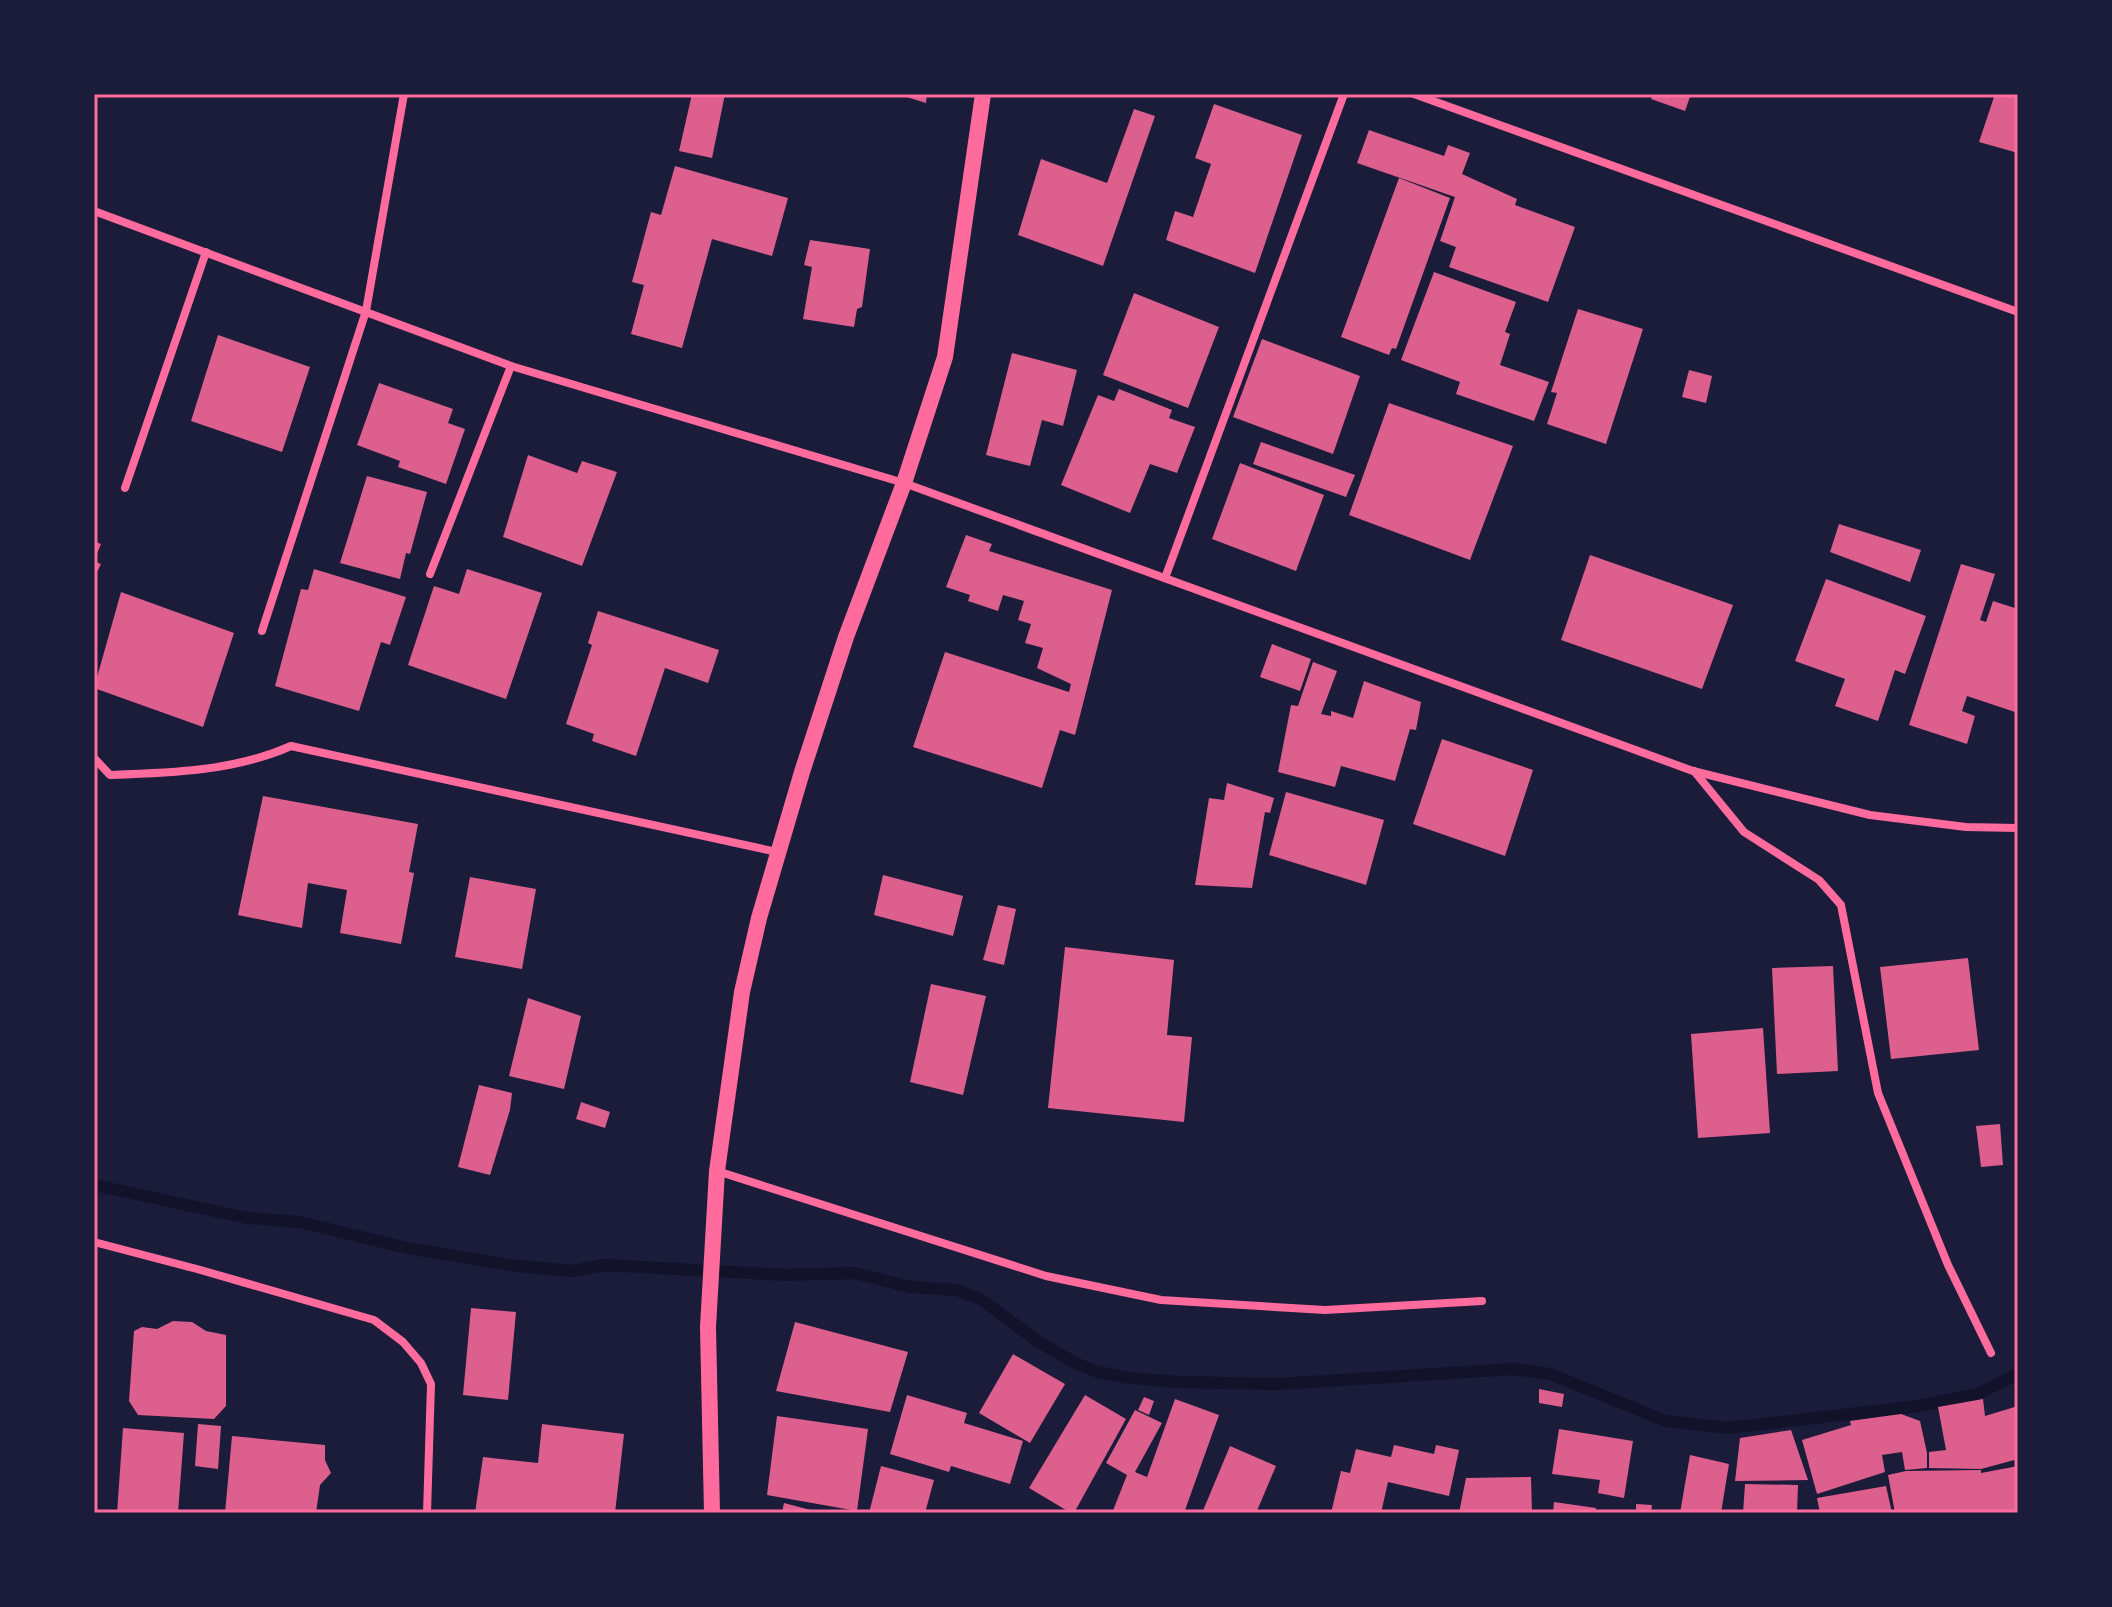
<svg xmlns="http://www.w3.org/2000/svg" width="2112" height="1607" viewBox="0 0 2112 1607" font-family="Quicksand,sans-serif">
<rect width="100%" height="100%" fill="#1b1b3a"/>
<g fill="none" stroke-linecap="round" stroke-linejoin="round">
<!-- stream -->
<polyline stroke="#12122b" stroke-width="12" points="94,1185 247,1218 300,1222 407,1248 516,1266 573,1271 604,1265 786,1275 855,1273 910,1287 957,1290 982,1300 1036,1340 1075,1363 1098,1372 1129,1378 1179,1382 1278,1384 1514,1369 1550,1374 1666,1421 1728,1428 1919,1406 1977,1394 2018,1374"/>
</g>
<!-- building -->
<g fill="#dd5f8e">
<polygon points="692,94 725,94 712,158 679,151"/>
<polygon points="897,94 927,94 926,103"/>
<polygon points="1653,94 1691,94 1685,111 1651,99"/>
<polygon points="1995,94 2018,94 2018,153 1979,142"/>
<polygon points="1214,104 1302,135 1255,273 1166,240 1175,211 1193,217 1211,164 1195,158"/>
<polygon points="1134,109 1155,116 1103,266 1018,235 1041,159 1107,183"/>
<polygon points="1369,130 1444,156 1448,145 1470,153 1462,174 1517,199 1515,205 1575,227 1548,302 1449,267 1456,247 1440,241 1455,197 1357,163"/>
<polygon points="675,166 788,198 772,256 712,239 682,348 631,334 644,285 632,282 651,212 661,215"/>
<polygon points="1399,178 1450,198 1396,349 1392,348 1389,355 1341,337"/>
<polygon points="810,240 870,249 862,307 857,309 854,327 803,319 812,267 804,265"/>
<polygon points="1434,272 1516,302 1505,332 1510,334 1500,365 1549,382 1534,421 1456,394 1460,382 1401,360"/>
<polygon points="1134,293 1219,327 1188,408 1103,375"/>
<polygon points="1578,309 1643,329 1606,444 1547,424 1557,393 1551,392"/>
<polygon points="218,335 310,367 282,452 191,421"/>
<polygon points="1262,339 1360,376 1333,454 1233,417"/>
<polygon points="1012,353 1077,370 1063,426 1042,420 1030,466 986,455"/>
<polygon points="1689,370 1712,376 1706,403 1682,397"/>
<polygon points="379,383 453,409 448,423 465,429 446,484 398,467 400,461 357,445"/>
<polygon points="1119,389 1172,410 1169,418 1195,427 1177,473 1150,464 1130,513 1061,485 1098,395 1114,401"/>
<polygon points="1389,403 1513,446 1470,560 1349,515"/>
<polygon points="1261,442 1355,475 1346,497 1253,464"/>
<polygon points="528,455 577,473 582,461 617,472 582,566 503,537"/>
<polygon points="1240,463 1324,495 1296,571 1212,539"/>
<polygon points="367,476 427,492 410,554 406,553 400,579 340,563"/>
<polygon points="1839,524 1921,550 1910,582 1830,552"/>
<polygon points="966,535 992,544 989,551 1112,590 1075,735 1060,730 1042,788 913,747 945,652 1069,692 1071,684 1037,668 1043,648 1025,643 1031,624 1018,620 1024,601 1003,595 998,611 968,601 970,595 946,587"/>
<polygon points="94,541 101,544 94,561 101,564 94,578"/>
<polygon points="1590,555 1733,605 1702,689 1561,640"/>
<polygon points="1961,564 1995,574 1980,620 1986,622 1993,601 2018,609 2018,713 1967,696 1962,711 1975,716 1967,744 1909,725"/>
<polygon points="314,569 406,597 390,645 381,642 359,711 275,686 301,589 308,590"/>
<polygon points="467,569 542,593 506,699 408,665 434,586 459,594"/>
<polygon points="1826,579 1926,616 1905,674 1895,670 1878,721 1835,706 1845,679 1795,661"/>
<polygon points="121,592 234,633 203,727 94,688"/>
<polygon points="598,611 719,650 708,683 665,668 636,756 592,741 594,734 566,724 592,645 588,643"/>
<polygon points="1272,644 1311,659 1300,691 1260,677"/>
<polygon points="1313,662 1337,671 1321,714 1331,716 1331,711 1353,718 1364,681 1421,702 1416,730 1410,729 1395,781 1341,766 1335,787 1278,772 1291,705 1298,706"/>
<polygon points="1442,739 1533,770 1505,856 1413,824"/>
<polygon points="1227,783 1274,798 1270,813 1265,812 1252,888 1195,885 1209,798 1224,800"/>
<polygon points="1286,792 1384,820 1366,885 1269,855"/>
<polygon points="263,796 418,824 409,872 414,873 401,944 340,933 347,890 308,883 302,928 238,915"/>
<polygon points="883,875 963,896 953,936 874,915"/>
<polygon points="470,877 536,889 522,969 455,957"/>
<polygon points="998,905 1016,909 1004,965 983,960"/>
<polygon points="1065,947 1174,960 1167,1035 1192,1037 1184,1122 1048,1108"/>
<polygon points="1968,958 1979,1050 1891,1059 1880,967"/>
<polygon points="1833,966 1838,1071 1777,1074 1772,968"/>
<polygon points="931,984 986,996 963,1095 910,1082"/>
<polygon points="528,998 581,1016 564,1089 509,1076"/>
<polygon points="1763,1028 1770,1133 1698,1138 1691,1034"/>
<polygon points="479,1085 512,1093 510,1110 490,1175 458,1167"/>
<polygon points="581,1102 610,1112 605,1128 576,1119"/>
<polygon points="2000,1124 2003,1165 1981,1167 1976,1126"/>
<polygon points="471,1308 516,1312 508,1400 463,1395"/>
<polygon points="173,1321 192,1322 206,1331 226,1335 226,1406 214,1419 138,1415 129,1401 134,1331 142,1327 157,1329"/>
<polygon points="795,1322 908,1352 890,1412 776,1391"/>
<polygon points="1013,1354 1065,1384 1030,1443 979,1413"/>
<polygon points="1539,1389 1564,1394 1562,1407 1539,1403"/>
<polygon points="907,1395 967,1413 964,1423 1023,1441 1010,1484 951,1466 949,1472 890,1454"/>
<polygon points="1085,1395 1126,1419 1074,1513 1071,1513 1029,1488"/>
<polygon points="1144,1397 1154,1401 1149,1415 1138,1410"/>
<polygon points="1175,1399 1219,1415 1184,1513 1112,1513 1127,1475 1106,1463 1135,1410 1162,1423 1135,1472 1147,1477"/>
<polygon points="1983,1399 1985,1416 2018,1406 2018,1459 1981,1469 1929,1468 1929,1452 1946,1450 1938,1407"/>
<polygon points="1901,1414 1920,1421 1927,1453 1927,1468 1905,1470 1902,1452 1882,1455 1885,1472 1817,1494 1802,1440 1851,1425 1850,1421"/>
<polygon points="777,1416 868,1429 857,1511 767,1495"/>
<polygon points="198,1424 221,1426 218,1469 195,1466"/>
<polygon points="542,1424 624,1434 615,1513 475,1513 483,1457 538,1463"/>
<polygon points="123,1428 184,1433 178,1513 117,1513"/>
<polygon points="1559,1429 1633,1441 1624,1498 1598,1493 1600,1480 1552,1474"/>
<polygon points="1791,1430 1808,1480 1735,1481 1740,1438"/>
<polygon points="232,1436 325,1445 325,1460 331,1473 320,1485 316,1513 225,1513"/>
<polygon points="1394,1445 1434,1454 1436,1445 1459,1450 1449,1496 1388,1482 1381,1513 1331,1513 1341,1471 1350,1473 1356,1449 1391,1457"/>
<polygon points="1230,1446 1276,1466 1256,1513 1202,1513"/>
<polygon points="1690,1455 1729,1464 1721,1513 1680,1513"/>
<polygon points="881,1466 934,1480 925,1513 869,1513"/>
<polygon points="2018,1466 2018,1513 1895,1513 1888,1475 1906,1471 1981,1470 1981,1473"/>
<polygon points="1531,1477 1532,1513 1459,1513 1466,1478"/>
<polygon points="1745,1484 1798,1485 1797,1513 1743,1513"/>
<polygon points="1886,1486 1892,1513 1820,1513 1817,1498"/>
<polygon points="1554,1502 1596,1508 1595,1513 1553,1513"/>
<polygon points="784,1503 818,1512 818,1513 782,1513"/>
<polygon points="1636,1504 1652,1505 1651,1513 1636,1513"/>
</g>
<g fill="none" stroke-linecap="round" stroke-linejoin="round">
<!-- minor -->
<g stroke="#ff6b9d" stroke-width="8">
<polyline points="1414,94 2018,312"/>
<polyline points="94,211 511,366 904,483 1693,771 1870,815 1966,827 2018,828"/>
<polyline points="125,488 206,252"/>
<polyline points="430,574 511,366"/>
<polyline points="1165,578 1344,94"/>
<polyline points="262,631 366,311 404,94"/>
<path d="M94 758 110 775C171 773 235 771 291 746L777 852"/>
<polyline points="1694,771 1744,832 1819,880 1841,905 1878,1093 1948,1265 1991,1353"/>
<polyline points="717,1171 1046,1276 1161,1300 1325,1310 1482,1301"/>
<polyline points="94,1242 197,1269 374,1320 403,1342 421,1363 431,1384 427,1513"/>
</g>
<!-- secondary -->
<polyline stroke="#ff6b9d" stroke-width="16" points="712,1513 708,1327 717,1171 742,992 759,918 802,772 846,637 904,483 945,357 983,94"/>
</g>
<!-- border -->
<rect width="2112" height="1607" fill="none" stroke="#1b1b3a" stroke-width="192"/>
<rect x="96" y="96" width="1920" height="1415" fill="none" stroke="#ff6b9d" stroke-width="3"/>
</svg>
